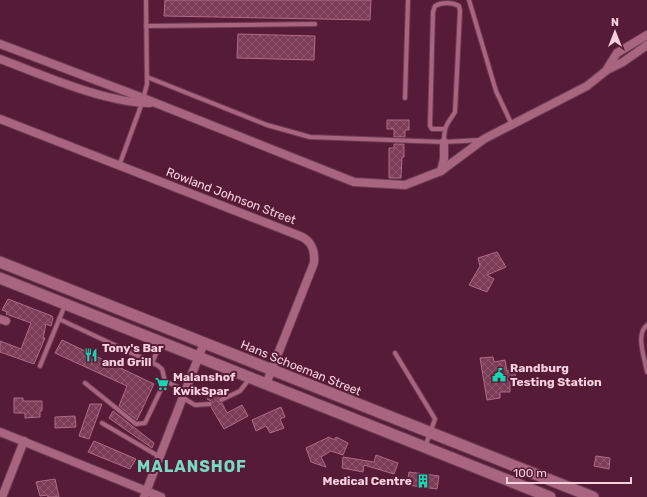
<svg xmlns="http://www.w3.org/2000/svg" width="647" height="497" viewBox="0 0 647 497" font-family="Rubik,sans-serif">
<defs>
<pattern id="building-cross-hatch" width="8" height="8" patternUnits="userSpaceOnUse"><rect width="8" height="8" fill="#7a3c56"/><path d="M0 0l8 8M0 8l8-8" fill="none" stroke="#8e576e"/></pattern>
</defs>
<rect width="100%" height="100%" fill="#561b36"/>
<!-- building -->
<g fill="url(#building-cross-hatch)" stroke="#af6c86">
<polygon points="165,0 371,0 370,20 164,16"/>
<polygon points="238,34 315,36 314,60 237,58"/>
<polygon points="387,120 409,120 409,130 405,130 405,137 394,137 394,129 387,129"/>
<polygon points="394,144 404,144 404,157 402,157 401,178 389,178 389,148 394,148"/>
<polygon points="497,252 506,267 487,275 494,279 487,292 469,285 480,266 478,258"/>
<polygon points="8,299 52,316 53,318 51,326 46,324 43,338 45,338 34,364 0,352 0,341 21,349 31,323 6,314 7,312 2,310"/>
<polygon points="62,340 154,384 137,420 119,406 127,386 55,353"/>
<polygon points="493,357 494,362 505,360 507,371 514,370 516,379 510,381 510,392 500,392 500,398 487,400 480,358"/>
<polygon points="217,393 219,397 218,402 222,403 227,413 242,405 248,416 224,429 211,407 213,402 207,399"/>
<polygon points="14,398 23,398 23,401 42,401 42,411 40,411 40,417 25,418 25,413 14,413"/>
<polygon points="90,404 102,404 89,439 79,436"/>
<polygon points="281,407 285,417 280,419 284,428 270,433 266,426 256,431 252,420"/>
<polygon points="113,411 154,443 152,448 109,418"/>
<polygon points="75,416 76,427 55,428 55,417"/>
<polygon points="329,437 334,440 336,437 348,443 343,455 331,451 321,457 326,467 311,462 306,448"/>
<polygon points="94,441 136,459 130,469 88,452"/>
<polygon points="376,455 398,463 394,474 364,465 363,472 342,468 343,457 374,462"/>
<polygon points="596,456 610,458 609,469 594,466"/>
<polygon points="409,472 439,476 437,489 407,485"/>
<polygon points="55,479 59,497 48,497 47,495 40,496 36,482"/>
</g>
<g fill="none" stroke-linecap="round" stroke-linejoin="round">
<!-- lane casing -->
<g stroke="#6e3a53" stroke-width="6">
<g id="lane">
<polyline points="469,0 496,91 512,125"/>
<polyline points="146,26 315,24"/>
<polyline points="147,77 267,125 310,137 444,142 480,140"/>
<polyline points="405,98 408,0"/>
<path d="M444 129H432L430 126 433 12 435 6C442 2 452 2 459 6L460 11 455 112C447 125 444 125 444 142"/>
<polyline points="119,166 142,103 147,84 146,0"/>
<polyline points="59,319 157,365 162,369 165,381"/>
<path d="M647 325C635 334 645 359 647 372"/>
<polyline points="395,353 435,419 425,447"/>
<polyline points="152,363 161,342"/>
<polyline points="40,366 65,305"/>
<polyline points="85,383 136,424 145,423 165,381 186,391"/>
<polyline points="183,398 195,405 210,404"/>
<polyline points="221,400 240,391 250,378"/>
<polyline points="102,423 160,457"/>
</g>
</g>
<!-- street casing -->
<g stroke="#6e3a53" stroke-width="10">
<g id="street">
<polyline points="0,44 143,98 354,182 405,185 441,171 444,159 444,142"/>
<path d="M0 59C43 75 105 103 150 103"/>
<polyline points="607,69 617,53 647,35"/>
<path d="M0 119 300 236C312 241 315 250 314 263L266 384"/>
<polyline points="441,171 484,139 587,86 607,70 623,62 647,45"/>
<polyline points="0,319 6,321"/>
<polyline points="0,432 161,497"/>
<polyline points="2,497 24,441"/>
<polyline points="144,497 204,343"/>
</g>
</g>
<!-- secondary casing -->
<g stroke="#6e3a53" stroke-width="13">
<g id="secondary">
<polyline points="0,262 593,497"/>
<polyline points="0,278 550,497"/>
</g>
</g>
<!-- lane -->
<use href="#lane" stroke="#a8657f" stroke-width="4"/>
<!-- street -->
<use href="#street" stroke="#a8657f" stroke-width="8"/>
<!-- secondary -->
<use href="#secondary" stroke="#a8657f" stroke-width="11"/>
</g>
<!-- icons -->
<defs>
<g id="restaurant-bare" transform="scale(1.08)"><path d="M-5-6h1v4h1v-4h1v4h1v-4h1v5L-1.5 .5V6h-2V.5L-5-1ZM5-6V6H3V1.5H1.5Q1.5-4 5-6Z" fill="#17d5b2" stroke="#561b36" stroke-width="2.5" paint-order="stroke"/></g>
<g id="civic-bare" transform="scale(1.08)"><path d="M-.6-6.5H3V-4.5H.6V-3L4-1V1h2V6H-6V1h2V-1L-.6-3ZM-1.2 2.5V6h2.4V2.5Z" fill="#17d5b2" stroke="#561b36" stroke-width="2.5" paint-order="stroke"/></g>
<g id="supermarket-bare" transform="scale(1.08)"><path d="M-6-5.5h2.5l.6 2H6L4.5 2H-2.5L-4.4-4H-6ZM-1.5 3.2a1.3 1.3 0 1 0 .1 0ZM3 3.2a1.3 1.3 0 1 0 .1 0Z" fill="#17d5b2" stroke="#561b36" stroke-width="2.5" paint-order="stroke"/></g>
<g id="building-bare" transform="scale(1.08)"><path d="M-4-6H4V6H1V3H-1V6H-4ZM-2.5-4.3h1.7v1.8h-1.7ZM.8-4.3h1.7v1.8H.8ZM-2.5-1h1.7V.8h-1.7ZM.8-1h1.7V.8H.8Z" fill="#17d5b2" stroke="#561b36" stroke-width="2.5" paint-order="stroke"/></g>
</defs>
<g fill-rule="evenodd">
<use href="#restaurant-bare" x="91" y="355"/>
<use href="#civic-bare" x="499" y="375"/>
<use href="#supermarket-bare" x="162" y="384"/>
<use href="#building-bare" x="423" y="481"/>
</g>
<g text-anchor="middle" dominant-baseline="central" stroke-width="4" stroke-linejoin="round" paint-order="stroke">
<!-- street labels -->
<g font-size="12" fill="#f7d0de" stroke="#561b36">
<text transform="translate(231 196) rotate(21)">Rowland Johnson Street</text>
<text transform="translate(301 368) rotate(22)">Hans Schoeman Street</text>
</g>
<!-- poi labels -->
<g font-size="12" font-weight="bold" fill="#f7d0de" stroke="#561b36" text-anchor="start">
<text x="102" y="348">Tony's Bar<tspan x="102" dy="14">and Grill</tspan></text>
<text x="510" y="368">Randburg<tspan x="510" dy="14">Testing Station</tspan></text>
<text x="173" y="377">Malanshof<tspan x="173" dy="14">KwikSpar</tspan></text>
<text x="412" y="481" text-anchor="end">Medical Centre</text>
</g>
<!-- district labels -->
<g font-size="16" font-weight="bold" letter-spacing="1" fill="#78dac1" stroke="#561b36">
<text x="192" y="466">MALANSHOF</text>
</g>
</g>
<!-- north arrow -->
<g transform="translate(615 32)" stroke="#561b36" stroke-width="3" paint-order="stroke">
<path d="M0-3L7 15L0 10L-7 15Z" fill="#f7d0de"/>
<text y="-6" font-size="11" font-weight="bold" text-anchor="middle" fill="#f7d0de">N</text>
</g>
<!-- scale -->
<path d="M507 477v6h124v-6" fill="none" stroke="#f7d0de" stroke-width="2"/>
<text x="513" y="477" font-size="12" fill="#f7d0de" stroke="#561b36" stroke-width="3" paint-order="stroke">100 m</text>
</svg>
